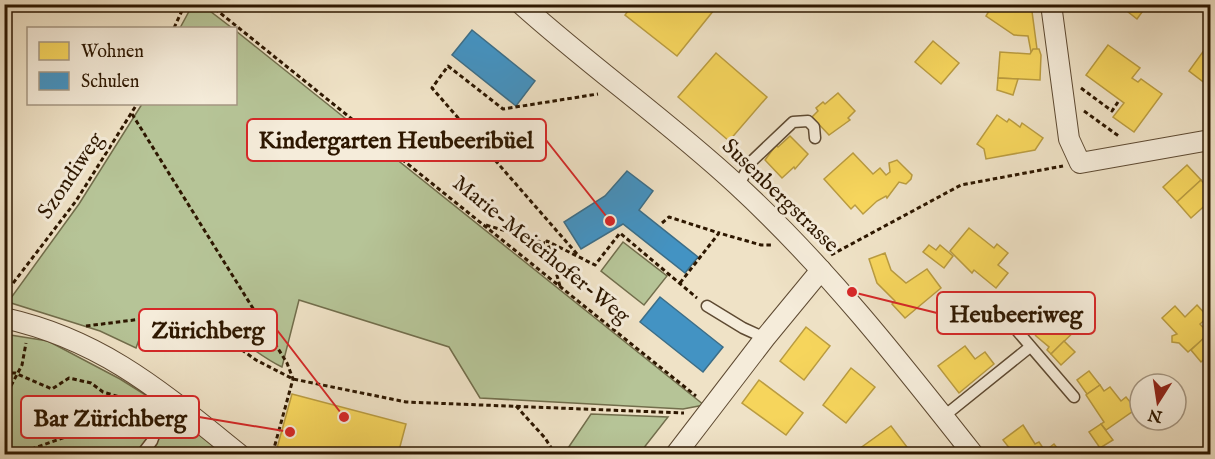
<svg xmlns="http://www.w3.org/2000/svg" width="1215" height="459" viewBox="0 0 1215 459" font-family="'IM FELL English',serif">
<rect width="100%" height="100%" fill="#efe2c6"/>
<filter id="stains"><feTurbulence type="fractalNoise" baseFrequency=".00333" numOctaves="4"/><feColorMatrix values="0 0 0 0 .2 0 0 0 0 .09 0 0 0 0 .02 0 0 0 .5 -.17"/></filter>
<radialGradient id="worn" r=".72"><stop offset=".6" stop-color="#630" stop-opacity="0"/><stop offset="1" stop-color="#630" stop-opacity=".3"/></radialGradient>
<!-- green -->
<g fill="#b6c497" stroke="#726e4c" stroke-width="1.5">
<polygon points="193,4 202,5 232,28 180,28"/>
<path d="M236 31 704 405 683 409 480 398 449 347 299 300 282 367C250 352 223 320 187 313 175 311 161 312 149 312L136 348 100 331 8 302 79 204 142 104H236Z"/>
<polygon points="623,242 667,276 644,305 601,271"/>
<polygon points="4,334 48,341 120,379 184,419 228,454 5,454"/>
<polygon points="591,414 668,417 639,454 564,454"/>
</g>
<!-- homes -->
<g fill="#f6d55c" stroke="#ba9c40" stroke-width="1.5">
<polygon points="633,4 707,4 714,10 677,56 625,15"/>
<polygon points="993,4 1031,4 1037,49 1031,52 1028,36 1014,35 986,16"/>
<polygon points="1118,4 1148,4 1137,19"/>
<polygon points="933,41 959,63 941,84 915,62"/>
<polygon points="1210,42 1210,87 1189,71"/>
<polygon points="1108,45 1140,68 1132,78 1138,82 1141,79 1162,94 1134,132 1113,117 1124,103 1086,75"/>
<polygon points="1033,49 1039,49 1041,55 1040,80 998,78 1000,52 1030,54"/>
<polygon points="716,53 767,97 729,141 678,97"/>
<polygon points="998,78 1018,79 1013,95 997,90"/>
<polygon points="838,93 855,111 848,118 850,120 829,135 812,117 818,111 816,108 823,102 825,104"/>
<polygon points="997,115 1007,122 1009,119 1020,127 1022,123 1043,138 1035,150 986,159 984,149 977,144"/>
<polygon points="790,136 808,154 795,169 794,167 782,178 765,160 776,145 778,147"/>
<polygon points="853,153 873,174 880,168 886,175 890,172 889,163 897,160 912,175 911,179 906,184 899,182 887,198 886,196 877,201 863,214 855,205 851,209 824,179"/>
<polygon points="1187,165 1201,180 1177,202 1163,187"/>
<polygon points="1201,180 1210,191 1210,201 1191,218 1177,202"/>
<polygon points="969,228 994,248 997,244 1008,253 998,265 1008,273 996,288 974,270 972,273 950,251"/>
<polygon points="929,245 936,250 940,245 953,256 944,268 923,252"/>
<polygon points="885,253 891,270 906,283 927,269 941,288 905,318 892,304 895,301 877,283 869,259"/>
<polygon points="1051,302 1065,317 1071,311 1083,323 1051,354 1047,350 1049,347 1036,336 1028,324"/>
<polygon points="1197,305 1208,317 1200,324 1209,334 1188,352 1179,343 1172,342 1172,336 1177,334 1162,318 1175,306 1185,317"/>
<polygon points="806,327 830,346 804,380 780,361"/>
<polygon points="1205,337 1210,345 1210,354 1201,362 1191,350"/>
<polygon points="1064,341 1075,352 1061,365 1051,354"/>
<polygon points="965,346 975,359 985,352 994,364 959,393 938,366"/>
<polygon points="851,368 875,387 846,423 823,405"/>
<polygon points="1089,371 1100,385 1087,394 1077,380"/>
<polygon points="759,380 803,413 786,435 742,403"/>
<polygon points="1100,385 1104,391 1110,387 1121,401 1126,397 1136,409 1106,430 1101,424 1104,422 1086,395"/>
<polygon points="292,394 406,424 398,454 303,454 277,448"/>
<polygon points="1101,424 1113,440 1100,448 1089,432"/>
<polygon points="1023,425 1035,444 1039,442 1045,451 1054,444 1062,454 1014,454 1003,440"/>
<polygon points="891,426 907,447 898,454 852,454"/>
</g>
<!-- schools -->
<g fill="#4393c3" stroke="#3c6e88" stroke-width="1.5">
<polygon points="472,30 535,81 516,106 452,55"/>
<polygon points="627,171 653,191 639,210 698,257 685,273 623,224 581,249 564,222 605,196"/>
<polygon points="660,297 723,347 703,372 640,322"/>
</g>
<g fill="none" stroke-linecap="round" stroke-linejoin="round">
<!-- service casing -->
<g stroke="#5e4a32" stroke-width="13">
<g id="service">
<polyline points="738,186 752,161 793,122 808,121 814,127 815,138"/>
<polyline points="989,298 1074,397"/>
<polyline points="707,306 743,328 765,338"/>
<polyline points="943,417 1030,347"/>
<polyline points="142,454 152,441 168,397"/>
</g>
</g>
<!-- minor casing -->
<g stroke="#5e4a32" stroke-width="22">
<g id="minor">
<path d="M521 4C591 67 668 121 737 185 825 266 899 360 973 454"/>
<polyline points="1051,4 1069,139 1080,163 1210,140"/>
<path d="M4 318C103 340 162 392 239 454"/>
<polyline points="676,454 765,338 821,270"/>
</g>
</g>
<!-- path -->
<g stroke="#2d1700" stroke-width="3" stroke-dasharray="4.5 3" stroke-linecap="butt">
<polyline points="209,4 696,396"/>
<polyline points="174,28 185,4"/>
<polyline points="1081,88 1112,111 1118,102"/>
<polyline points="1084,111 1120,137"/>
<polyline points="132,114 287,363 293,379 273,452"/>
<polyline points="662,223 669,217 719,233"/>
<polyline points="486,225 545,243"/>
<polyline points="577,254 432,88 448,66 503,109 598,94"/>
<polyline points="831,255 961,185 1063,166"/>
<polyline points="680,283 719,233 761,245 773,245"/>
<polyline points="560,286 547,241 595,265 620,233 697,298"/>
<polyline points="4,295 76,201 137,104"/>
<polyline points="86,326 166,316 188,319 211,328 256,360 293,379 406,402 684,413"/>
<polyline points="4,373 15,373 52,389 69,378 91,383 103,392 126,399 134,411"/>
<polyline points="4,399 22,365 26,343"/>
<polyline points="516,406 545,438 555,454"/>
<polyline points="17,454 146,409"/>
</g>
<!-- service -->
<use href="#service" stroke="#f5ecda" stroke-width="10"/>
<!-- minor -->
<use href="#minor" stroke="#f5ecda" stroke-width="20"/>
</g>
<g text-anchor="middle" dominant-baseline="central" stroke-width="6" stroke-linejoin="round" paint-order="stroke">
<!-- street labels -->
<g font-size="22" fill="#2d1700" stroke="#f5ecda">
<text transform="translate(71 176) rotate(-56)">Szondiweg</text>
<text transform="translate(780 196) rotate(44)">Susenbergstrasse</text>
<text transform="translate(541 250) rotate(39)">Marie-Meierhofer-Weg</text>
</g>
</g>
<!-- callouts -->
<path fill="none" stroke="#d62828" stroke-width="2" d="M610 221L546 140M852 292L937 313M344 417L277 330M290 432L199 417"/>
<g fill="#d62828" stroke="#f5ecda" stroke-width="2">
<circle cx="610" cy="221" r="6"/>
<circle cx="852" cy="292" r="6"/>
<circle cx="344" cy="417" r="6"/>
<circle cx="290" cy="432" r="6"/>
</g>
<g fill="#f5ecda" stroke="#d62828" stroke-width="2">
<rect x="247" y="119" width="299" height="42" rx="6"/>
<rect x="937" y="292" width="158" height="42" rx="6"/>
<rect x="139" y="309" width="138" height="42" rx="6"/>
<rect x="21" y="396" width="178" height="42" rx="6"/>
</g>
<g font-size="24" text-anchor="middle" font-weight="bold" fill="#2d1700">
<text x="396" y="148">Kindergarten Heubeeribüel</text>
<text x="1016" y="322">Heubeeriweg</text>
<text x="208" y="338">Zürichberg</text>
<text x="110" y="426">Bar Zürichberg</text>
</g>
<!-- margin -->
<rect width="1215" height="459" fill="none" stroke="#efe2c6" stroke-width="24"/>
<rect x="6" y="6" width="1203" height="447" fill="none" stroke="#2d1700" stroke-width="3"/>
<rect x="12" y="12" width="1191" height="435" fill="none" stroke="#2d1700" stroke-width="1.5"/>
<!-- legend -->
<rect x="27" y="27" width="210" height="78" fill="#f5ecda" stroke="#a59783" stroke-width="1.5"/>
<rect x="39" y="42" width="30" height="18" fill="#f6d55c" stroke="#a59783" stroke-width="1.5"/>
<text x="81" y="57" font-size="18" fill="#2d1700">Wohnen</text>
<rect x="39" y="72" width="30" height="18" fill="#4393c3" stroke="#a59783" stroke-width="1.5"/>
<text x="81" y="87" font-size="18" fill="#2d1700">Schulen</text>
<!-- north arrow -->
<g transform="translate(1158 402) rotate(192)"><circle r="28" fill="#f5ecda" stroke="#a59783" stroke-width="1.5"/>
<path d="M0-4.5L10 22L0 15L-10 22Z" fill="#8f2418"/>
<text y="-9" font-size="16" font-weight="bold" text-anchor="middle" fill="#2d1700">N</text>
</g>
<rect width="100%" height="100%" filter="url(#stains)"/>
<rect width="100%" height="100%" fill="url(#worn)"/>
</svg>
